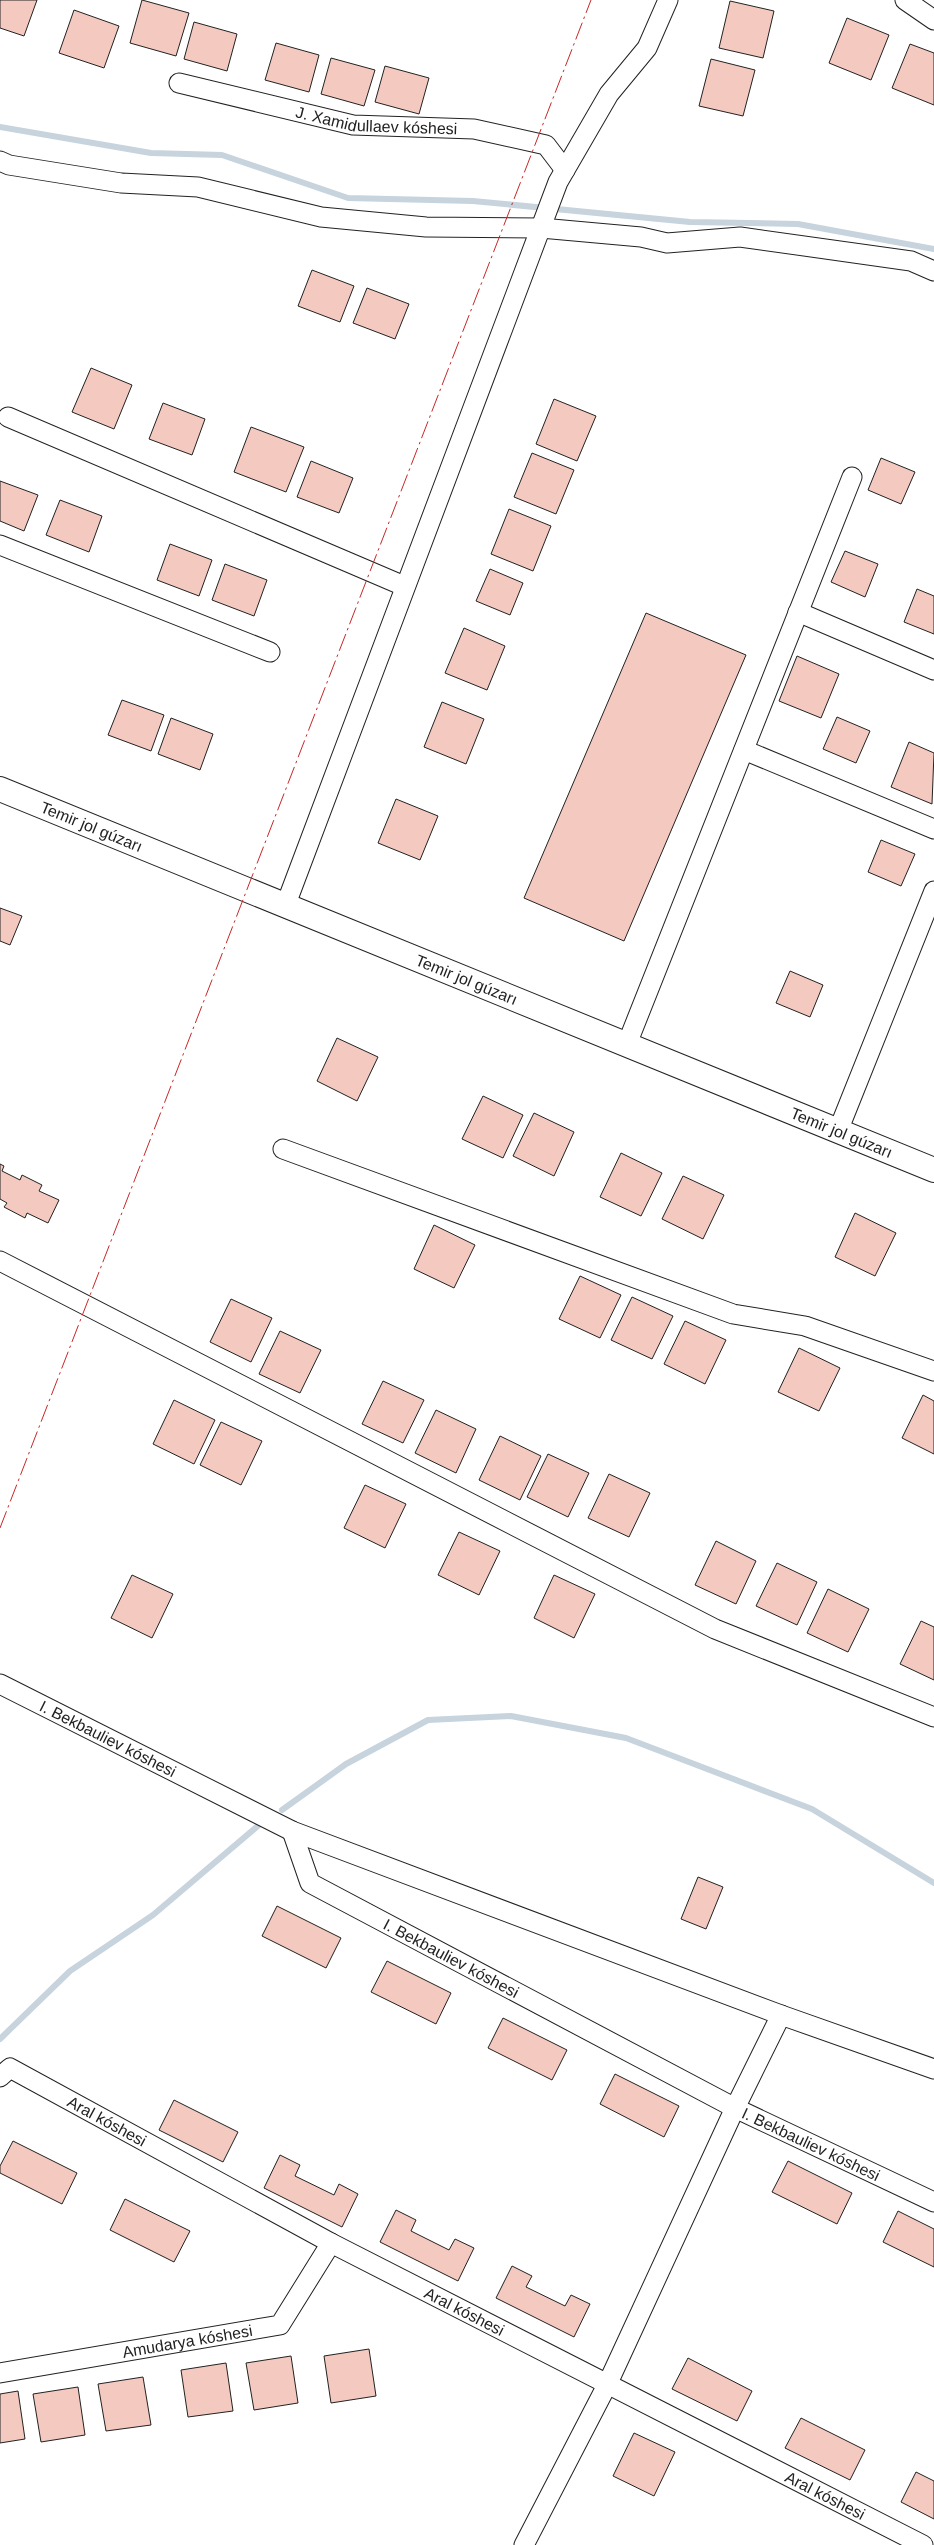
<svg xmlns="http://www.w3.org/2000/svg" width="934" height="2545" viewBox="0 0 934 2545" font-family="Helvetica,sans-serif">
<rect width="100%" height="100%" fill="#fff"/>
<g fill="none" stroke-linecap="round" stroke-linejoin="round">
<!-- stream -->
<g stroke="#c7d3dd" stroke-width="6">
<polyline points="0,127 151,153 222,155 348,198 473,201 690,222 798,224 934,249"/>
<polyline points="282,1810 346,1764 428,1720 511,1716 626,1738 812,1809 934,1883"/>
<polyline points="0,2039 70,1971 153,1915 259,1825"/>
</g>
</g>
<!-- building -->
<g fill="#f3c9c0" stroke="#222">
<polygon points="0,0 37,0 24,36 0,28"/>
<polygon points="142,0 189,13 176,56 130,43"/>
<polygon points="730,1 774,11 763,58 719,48"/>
<polygon points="74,10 119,26 104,68 59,53"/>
<polygon points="847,18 889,35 871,80 829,63"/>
<polygon points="194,22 237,34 227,71 184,59"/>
<polygon points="276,43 319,55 309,92 265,80"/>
<polygon points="910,44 934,53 934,105 892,88"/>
<polygon points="331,58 375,70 364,106 321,94"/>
<polygon points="711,59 755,70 743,116 699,106"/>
<polygon points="385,66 429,78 419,114 375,102"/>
<polygon points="312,270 354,286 340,322 298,306"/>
<polygon points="367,288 409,304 395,339 353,323"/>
<polygon points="91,368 132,385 114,429 72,412"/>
<polygon points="554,399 596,416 577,461 536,444"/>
<polygon points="163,403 205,419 192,455 149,439"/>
<polygon points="251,427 304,447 286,492 234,472"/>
<polygon points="532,453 574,470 556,514 514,497"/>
<polygon points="881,458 915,472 901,504 868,490"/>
<polygon points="311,461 353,478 339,513 297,497"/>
<polygon points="0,481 38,495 24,531 0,521"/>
<polygon points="60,500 102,516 89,552 46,535"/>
<polygon points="509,509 551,526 533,571 491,554"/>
<polygon points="170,544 212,560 199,596 157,580"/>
<polygon points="845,551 878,564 865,597 831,582"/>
<polygon points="225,564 267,580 254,616 212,600"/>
<polygon points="490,569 523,583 510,615 476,601"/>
<polygon points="917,589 934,596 934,634 904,622"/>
<polygon points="646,613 746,655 624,941 524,898"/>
<polygon points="464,628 505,646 487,690 445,673"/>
<polygon points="797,656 839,674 821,718 779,701"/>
<polygon points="122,700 164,715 151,751 108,735"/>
<polygon points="442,702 484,719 466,764 424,747"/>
<polygon points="837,717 870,731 856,763 823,749"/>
<polygon points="171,718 213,734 200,770 158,754"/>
<polygon points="909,742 934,753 932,804 891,787"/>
<polygon points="396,799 438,816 420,860 378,843"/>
<polygon points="881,840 915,854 901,886 868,872"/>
<polygon points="0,908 22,916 10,945 0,941"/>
<polygon points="790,971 823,985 810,1017 776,1003"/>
<polygon points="337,1038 378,1057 357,1101 317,1081"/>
<polygon points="483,1096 523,1115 503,1158 462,1139"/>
<polygon points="534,1113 574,1132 554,1176 513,1156"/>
<polygon points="621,1153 662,1173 641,1216 600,1197"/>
<polygon points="0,1164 4,1166 2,1171 20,1180 22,1175 42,1185 39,1191 59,1200 48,1223 27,1213 25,1218 4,1207 7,1203 0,1199"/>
<polygon points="683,1176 724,1195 703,1239 662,1219"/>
<polygon points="855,1213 896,1233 875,1276 835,1257"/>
<polygon points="434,1225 475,1245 454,1288 414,1269"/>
<polygon points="580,1276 621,1295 600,1338 559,1319"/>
<polygon points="632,1297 673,1316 652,1359 611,1340"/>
<polygon points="231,1299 272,1318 251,1362 210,1342"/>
<polygon points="685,1321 726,1340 705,1384 664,1364"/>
<polygon points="280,1331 321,1350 300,1393 259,1374"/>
<polygon points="799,1348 840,1368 819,1411 778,1392"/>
<polygon points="383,1381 424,1400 403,1443 362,1424"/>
<polygon points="923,1395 934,1401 934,1454 902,1438"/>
<polygon points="174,1400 215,1420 194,1464 153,1444"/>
<polygon points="436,1410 476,1429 456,1473 415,1453"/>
<polygon points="221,1422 262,1441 241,1485 200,1465"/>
<polygon points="500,1436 541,1456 520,1500 479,1480"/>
<polygon points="548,1454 589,1473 568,1517 527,1497"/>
<polygon points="609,1474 650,1493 629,1537 588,1518"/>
<polygon points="365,1485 406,1504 385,1548 344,1528"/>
<polygon points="459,1532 500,1551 479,1595 438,1575"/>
<polygon points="716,1541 756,1561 736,1604 695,1585"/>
<polygon points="777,1563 817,1582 797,1625 756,1606"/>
<polygon points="132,1575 173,1594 152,1638 111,1618"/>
<polygon points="554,1575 595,1594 574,1638 534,1618"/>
<polygon points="828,1589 869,1609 848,1652 807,1633"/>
<polygon points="921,1621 934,1627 934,1680 900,1664"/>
<polygon points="698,1877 723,1887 706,1929 681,1919"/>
<polygon points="277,1906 341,1938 326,1968 262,1936"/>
<polygon points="387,1961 451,1993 436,2024 371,1992"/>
<polygon points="503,2018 567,2050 552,2080 488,2048"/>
<polygon points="615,2074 679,2106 664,2137 600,2104"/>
<polygon points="174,2100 238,2132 223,2162 159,2130"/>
<polygon points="13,2141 77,2173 62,2204 0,2173 0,2166"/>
<polygon points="280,2155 300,2165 295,2176 334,2195 339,2184 358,2194 342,2227 264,2188"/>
<polygon points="788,2161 852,2193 837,2224 772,2192"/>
<polygon points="125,2199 190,2231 174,2262 110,2230"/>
<polygon points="396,2210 416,2220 411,2231 449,2250 455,2239 474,2248 458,2281 380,2242"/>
<polygon points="898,2211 934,2229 934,2267 883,2242"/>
<polygon points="512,2266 532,2276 526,2287 565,2306 571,2295 590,2304 574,2337 496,2298"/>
<polygon points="369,2349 376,2396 331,2403 324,2356"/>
<polygon points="291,2356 298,2403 254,2410 246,2363"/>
<polygon points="688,2358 752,2391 737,2421 672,2389"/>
<polygon points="226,2363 233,2411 188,2417 181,2370"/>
<polygon points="143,2377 151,2425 106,2431 98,2384"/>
<polygon points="78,2387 85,2435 41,2442 33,2394"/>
<polygon points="18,2391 25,2439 0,2443 0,2394"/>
<polygon points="801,2418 865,2450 850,2480 785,2448"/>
<polygon points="634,2433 675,2452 654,2496 613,2476"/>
<polygon points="916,2472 934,2481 934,2519 901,2502"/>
</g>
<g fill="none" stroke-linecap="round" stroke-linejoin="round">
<!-- minor casing -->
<g stroke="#222" stroke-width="21">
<g id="minor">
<polyline points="905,0 934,20"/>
<path id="s1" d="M179 83 353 125 474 129 546 145 565 170"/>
<polyline points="0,161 9,165 121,183 198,187 321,217 426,227 541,228 641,237 667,243 740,237 911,261 934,271"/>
<polyline points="8,417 404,586"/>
<polyline points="0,545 270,652"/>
<polyline points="798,612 934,670"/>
<polyline points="744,750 934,829"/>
<polyline points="286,904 558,182 609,94 647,48 668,0"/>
<polyline points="627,1044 852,477"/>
<polyline points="838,1131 934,891"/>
<polyline points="283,1149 733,1314 805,1326 934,1371"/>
<polyline points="0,1261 715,1629 934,1717"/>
<path id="s2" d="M0 1684 292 1831 781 2015 934 2069"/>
<path id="s3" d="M292 1831 310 1883 735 2108 934 2202"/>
<path id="s4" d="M0 2077 10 2068 331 2243 923 2545"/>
<path id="s5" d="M0 2373 280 2325 331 2243"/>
<polyline points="524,2545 607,2385 735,2108 781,2015"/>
</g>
</g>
<!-- tertiary casing -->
<g stroke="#222" stroke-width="26">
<g id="tertiary">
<path id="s6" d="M0 789 934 1170"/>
</g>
</g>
<!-- minor -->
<use href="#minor" stroke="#fff" stroke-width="19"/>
<!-- tertiary -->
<use href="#tertiary" stroke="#fff" stroke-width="24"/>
<!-- power -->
<polyline stroke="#c62828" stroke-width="1" stroke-dasharray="18 4 2.5 4" stroke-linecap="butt" points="0,1528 591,0"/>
</g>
<g text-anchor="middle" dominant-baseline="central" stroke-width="4" stroke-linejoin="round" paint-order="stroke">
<!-- street labels -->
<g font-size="16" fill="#222" stroke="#fff">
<text stroke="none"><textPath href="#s1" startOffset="202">J. Xamidullaev kóshesi</textPath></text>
<text stroke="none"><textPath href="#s6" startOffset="99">Temir jol gúzarı</textPath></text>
<text stroke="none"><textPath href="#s6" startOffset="504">Temir jol gúzarı</textPath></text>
<text stroke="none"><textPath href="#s6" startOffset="909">Temir jol gúzarı</textPath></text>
<text stroke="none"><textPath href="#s2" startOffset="121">I. Bekbauliev kóshesi</textPath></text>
<text stroke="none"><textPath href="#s3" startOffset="215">I. Bekbauliev kóshesi</textPath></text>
<text stroke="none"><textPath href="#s4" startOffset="124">Aral kóshesi</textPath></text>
<text stroke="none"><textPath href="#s3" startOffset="620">I. Bekbauliev kóshesi</textPath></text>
<text stroke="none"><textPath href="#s4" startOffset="529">Aral kóshesi</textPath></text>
<text stroke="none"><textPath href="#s5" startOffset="190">Amudarya kóshesi</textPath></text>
<text stroke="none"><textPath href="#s4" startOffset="934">Aral kóshesi</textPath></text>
</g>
</g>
</svg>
